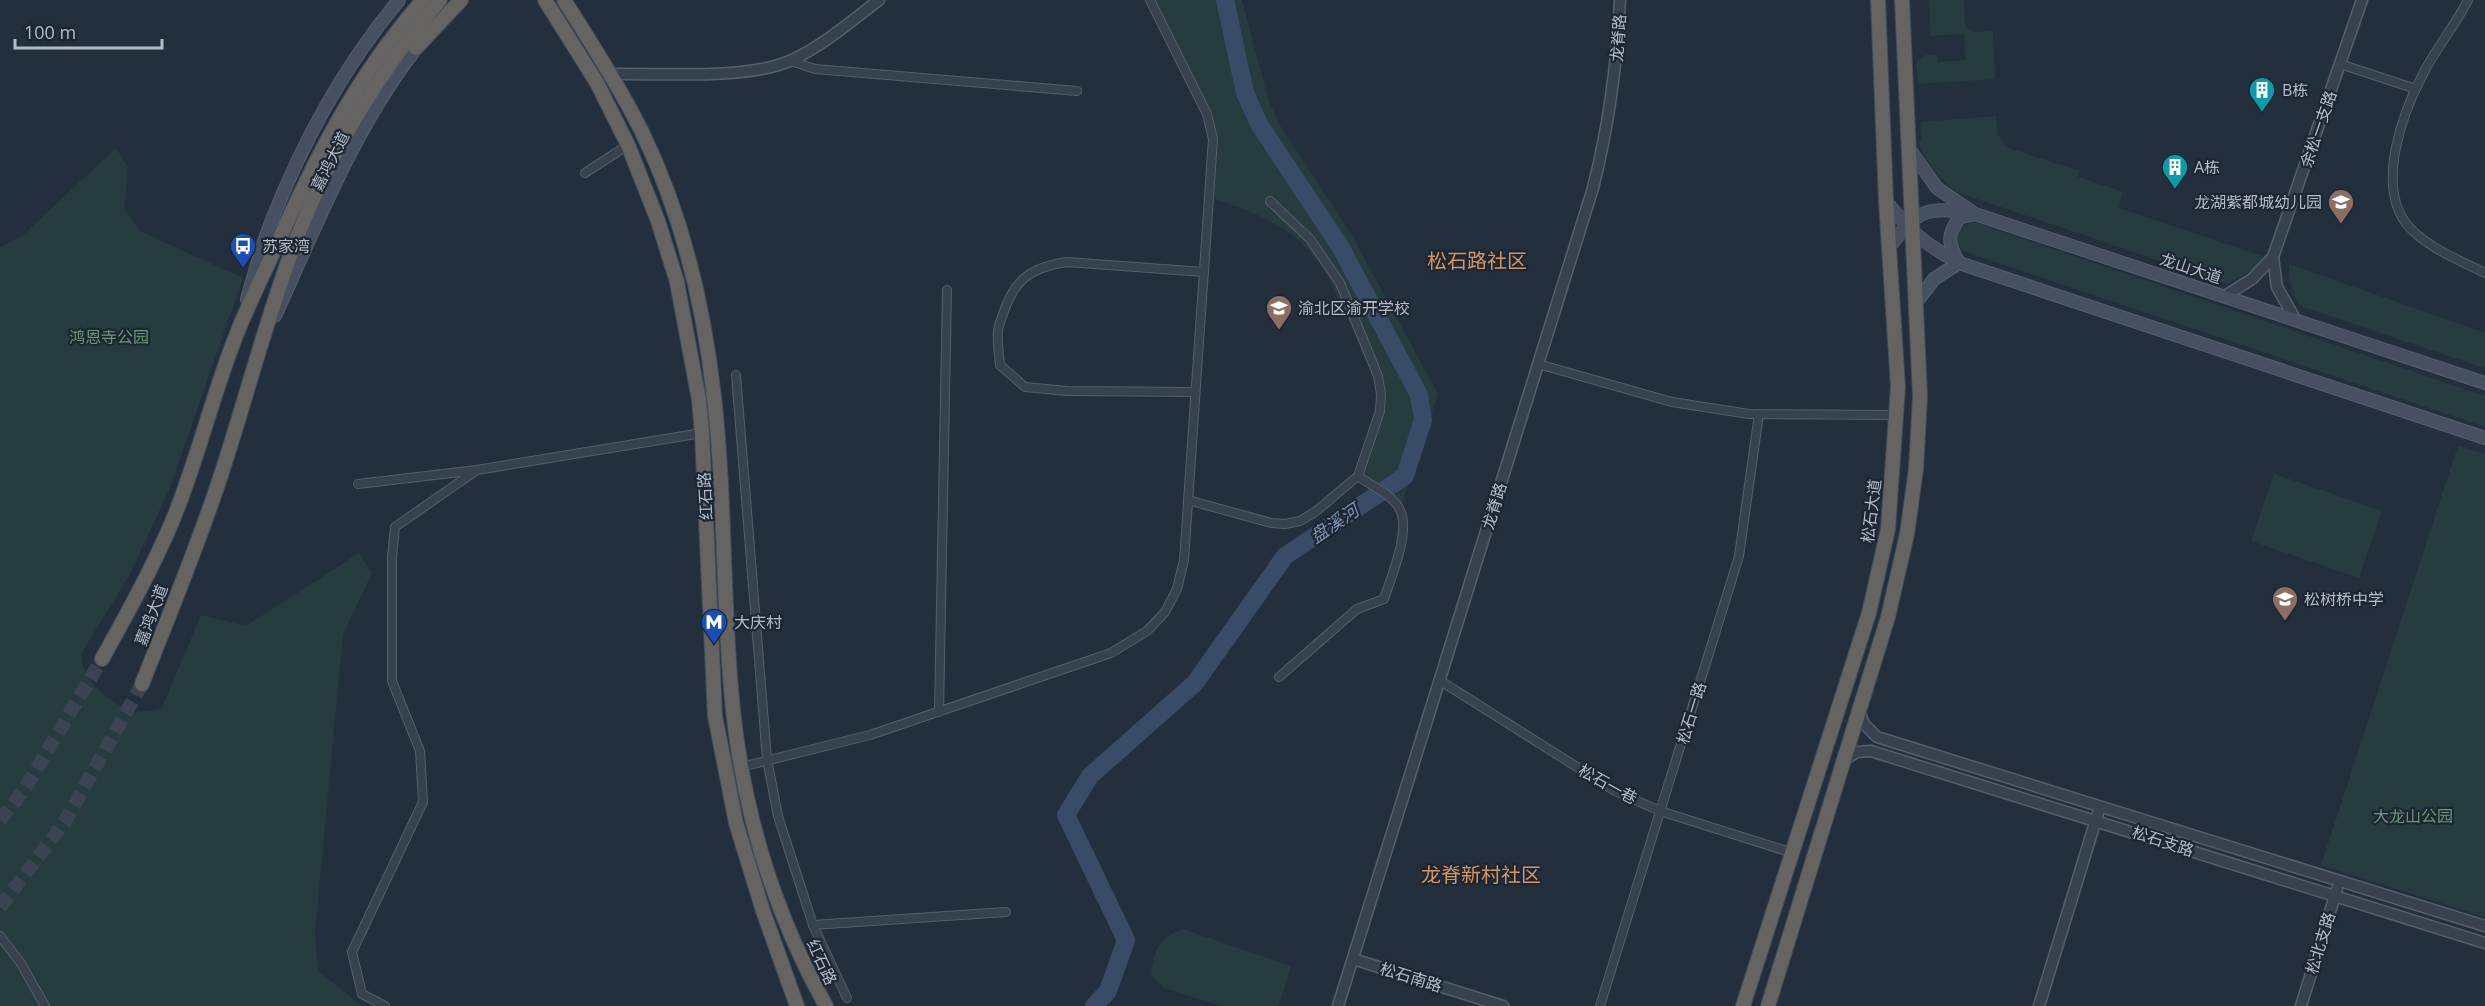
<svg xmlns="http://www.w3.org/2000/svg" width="2485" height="1006" viewBox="0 0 2485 1006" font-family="'Open Sans','Noto Sans SC',sans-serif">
<rect width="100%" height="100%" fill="#242f3e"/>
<!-- green -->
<g fill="#263c3f">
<path d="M1154 0H1242L1269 102 1281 127 1350 232 1438 394 1402 503 1355 471C1363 448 1376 422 1377 397 1378 376 1364 355 1356 337 1319 250 1304 228 1212 198L1216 141Z"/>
<polygon points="1929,0 1964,0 1965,26 1974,32 1993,31 1995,79 1918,84 1916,62 1926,55 1937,55 1938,62 1966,60 1964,34 1931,36"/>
<path d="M1996 116 1998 135 2006 147 2080 171 2078 177 2123 192 2119 208 2265 257 2254 269 2228 284 1959 193C1939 178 1926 164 1918 141H1922L1920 122Z"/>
<path d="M116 148 128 167 124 208 140 231 243 278 170 488 129 576 82 652C78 678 110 704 133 711 143 713 152 710 162 708L201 615 246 626 359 553 372 573 343 634 315 931 318 971 362 1006H0V247L23 235Z"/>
<polygon points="1974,222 2485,396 2485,427 1963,251 1956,241 1961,226"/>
<path d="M2289 264 2485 333V368L2300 306C2291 292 2288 281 2289 264Z"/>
<polygon points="2458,446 2485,454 2485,917 2321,865"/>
<polygon points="2274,474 2382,511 2359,578 2251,541"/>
<path d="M1182 929 1291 966 1279 1006H1221L1164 988 1151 975C1154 949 1157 940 1182 929Z"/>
</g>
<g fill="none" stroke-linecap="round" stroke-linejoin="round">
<!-- river -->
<polyline stroke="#394c67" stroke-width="18" points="1094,1006 1108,991 1126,940 1066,815 1090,776 1195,683 1285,556 1405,476 1423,420 1419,395 1341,248 1259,124 1245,93 1225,0"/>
<!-- trunk-tunnel -->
<g stroke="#3a4453" stroke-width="14" stroke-dasharray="14 7" stroke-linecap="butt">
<polyline points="0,820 24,790 102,659"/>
<polyline points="0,907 64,823 142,684"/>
</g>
<!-- minor casing -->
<g stroke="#565f6c" stroke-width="10">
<g id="minor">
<path d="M2468 0C2455 26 2436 48 2423 74 2403 112 2377 182 2405 222 2423 246 2459 260 2485 273"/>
<polyline points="791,61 815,69 1077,91"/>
<polyline points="2340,64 2416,89"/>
<polyline points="585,173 628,145"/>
<polyline points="1538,364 1672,402 1749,414 1897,415"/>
<polyline points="736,375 767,759 778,816 813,925 847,998"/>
<path d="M1194 392 1067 391 1025 387 1000 365C999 354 997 343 998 332 998 326 1001 320 1003 314 1014 280 1031 267 1067 262L1204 272"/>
<polyline points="358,484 477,470 702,433"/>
<polyline points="1188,500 1271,523 1285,524 1300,521 1315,512 1358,476 1380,411 1381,394 1378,376 1340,283 1310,239 1270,201"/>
<path d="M1279 677 1357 609 1384 599C1391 577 1412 530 1399 508 1391 494 1370 485 1358 476"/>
<polyline points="1439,680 1615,791 1660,811 1793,853"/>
<polyline points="939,712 947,290"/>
<polyline points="741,767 870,735 1111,653 1147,631 1165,612 1177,589 1184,560 1213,139 1207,114 1150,0"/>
<polyline points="813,925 1006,912"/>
<polyline points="0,936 20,962 45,1006"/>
<polyline points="385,1006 362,994 352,952 423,802 420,751 392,681 392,557 395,527 477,470"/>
<polyline points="1600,1006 1739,556 1759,414"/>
</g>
</g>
<!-- tertiary casing -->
<g stroke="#565f6c" stroke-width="13">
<g id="tertiary">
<path d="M611 74C661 73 749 80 792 60 824 45 851 21 879 0"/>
<polyline points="2273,257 2277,287 2295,319"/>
<polyline points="2225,296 2252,279 2273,257 2362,0"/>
<polyline points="1858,709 1864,724 1877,737 2485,926"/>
<polyline points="1842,761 1857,752 1871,751 2485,943"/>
<polyline points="1353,959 1503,1006"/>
<path d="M1338 1006 1593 188C1609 125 1617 65 1620 0"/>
<polyline points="2039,1006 2098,813"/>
<polyline points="2301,1006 2337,889"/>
</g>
</g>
<!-- secondary casing -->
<g stroke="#565f6c" stroke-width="14">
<g id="secondary">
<polyline points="1910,150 1937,188 1975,214 2485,383"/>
<path d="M1886 201C1910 232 1925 244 1959 263"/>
<path d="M1889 248C1917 210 1925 206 1971 213"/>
<path d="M1959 263C1948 243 1946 236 1960 217L1971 215"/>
<path d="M247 299C254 274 261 249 270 225 301 145 344 66 399 0"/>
<polyline points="1916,303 1934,279 1959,263 2485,438"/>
<path d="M275 316C318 222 357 121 422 41"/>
</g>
</g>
<!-- trunk casing -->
<g stroke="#434c59" stroke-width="16">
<g id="trunk">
<polyline points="545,0 597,83 628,145 658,221 677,282 699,400 702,433 715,716 736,823 763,911 797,1006"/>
<path d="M564 0C591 43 619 86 642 132 682 214 704 307 714 397 726 501 722 606 733 710 744 813 775 915 826 1006"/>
<polyline points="416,48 461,0"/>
<path d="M102 659C127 614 152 569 172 522 197 462 211 400 234 341 245 311 260 282 273 253 315 159 354 79 423 0"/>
<path d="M142 684C169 615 198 546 221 475 247 396 267 315 297 237 331 151 380 70 440 0"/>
<polyline points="1743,1006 1869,613 1888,529 1898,387 1886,201 1878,0"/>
<polyline points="1768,1006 1888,617 1907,534 1916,469 1920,397 1902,0"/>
</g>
</g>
<!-- minor -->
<use href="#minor" stroke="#38414e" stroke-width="8"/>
<!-- tertiary -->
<use href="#tertiary" stroke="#38414e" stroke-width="10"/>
<!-- secondary -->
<use href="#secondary" stroke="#465061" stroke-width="12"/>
<!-- trunk -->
<use href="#trunk" stroke="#656462" stroke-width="14"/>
</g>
<!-- icons -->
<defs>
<g id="building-pin" transform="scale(1.35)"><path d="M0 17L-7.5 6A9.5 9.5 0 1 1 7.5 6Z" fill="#0f9aa8" stroke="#1d2633"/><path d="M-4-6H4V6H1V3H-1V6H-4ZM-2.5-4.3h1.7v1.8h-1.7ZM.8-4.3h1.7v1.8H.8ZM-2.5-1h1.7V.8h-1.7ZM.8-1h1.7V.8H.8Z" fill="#fff"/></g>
<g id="school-pin" transform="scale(1.35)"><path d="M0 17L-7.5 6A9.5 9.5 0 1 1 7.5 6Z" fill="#8d6e63" stroke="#1d2633"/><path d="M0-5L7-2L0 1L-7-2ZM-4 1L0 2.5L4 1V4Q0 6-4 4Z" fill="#fff"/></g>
<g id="bus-pin" transform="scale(1.35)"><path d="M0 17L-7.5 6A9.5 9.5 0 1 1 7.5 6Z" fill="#1a4fb4" stroke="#1d2633"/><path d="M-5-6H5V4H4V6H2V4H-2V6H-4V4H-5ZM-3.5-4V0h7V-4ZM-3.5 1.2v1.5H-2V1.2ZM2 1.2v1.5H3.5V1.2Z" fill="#fff"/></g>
<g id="metro-pin" transform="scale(1.35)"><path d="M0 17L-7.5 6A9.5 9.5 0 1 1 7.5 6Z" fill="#1a4fb4" stroke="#1d2633"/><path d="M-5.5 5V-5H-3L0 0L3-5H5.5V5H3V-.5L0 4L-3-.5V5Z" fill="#fff"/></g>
</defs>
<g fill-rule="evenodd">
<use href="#building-pin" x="2262" y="90"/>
<use href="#building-pin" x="2175" y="167"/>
<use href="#school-pin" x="2341" y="202"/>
<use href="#bus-pin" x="243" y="246"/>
<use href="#school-pin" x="1279" y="308"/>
<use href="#school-pin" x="2285" y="599"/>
<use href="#metro-pin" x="714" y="622"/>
</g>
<g text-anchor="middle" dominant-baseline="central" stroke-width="4.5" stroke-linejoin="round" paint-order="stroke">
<!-- street labels -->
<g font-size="16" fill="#b4bcc9" stroke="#1d2633">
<text transform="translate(1618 38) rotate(-86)">龙脊路</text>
<text transform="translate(2318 129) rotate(-71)">余松一支路</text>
<text transform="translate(330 161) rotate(-63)">嘉鸿大道</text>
<text transform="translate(2191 268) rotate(18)">龙山大道</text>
<text transform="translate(705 496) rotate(-93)">红石路</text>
<text transform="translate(1494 506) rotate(-73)">龙脊路</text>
<text transform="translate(1871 511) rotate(-83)">松石大道</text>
<text transform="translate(151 615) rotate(-69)">嘉鸿大道</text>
<text transform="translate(1691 713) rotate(-73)">松石一路</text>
<text transform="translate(1608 784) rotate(29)">松石一巷</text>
<text transform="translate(2163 841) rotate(18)">松石支路</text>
<text transform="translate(2320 943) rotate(-73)">松北支路</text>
<text transform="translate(822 962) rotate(65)">红石路</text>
<text transform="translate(1411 977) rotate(17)">松石南路</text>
</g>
<!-- poi labels -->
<g font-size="16" fill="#b4bcc9" stroke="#1d2633" text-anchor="start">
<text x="2282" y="90">B栋</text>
<text x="2194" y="167">A栋</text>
<text x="2322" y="202" text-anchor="end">龙湖紫都城幼儿园</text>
<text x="262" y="246">苏家湾</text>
<text x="1298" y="308">渝北区渝开学校</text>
<text x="2304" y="599">松树桥中学</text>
<text x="734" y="622">大庆村</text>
</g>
<!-- park labels -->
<g font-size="16" fill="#6b9a76" stroke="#1d2633">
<text x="109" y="337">鸿恩寺公园</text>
<text x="2413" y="816">大龙山公园</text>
</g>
<!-- water labels -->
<g font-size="18" font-style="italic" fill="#7c92b1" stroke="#1d2633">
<text transform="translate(1334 523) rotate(-34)">盘溪河</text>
</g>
<!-- quarter labels -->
<g font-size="20" fill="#d59563" stroke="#1d2633">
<text x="1477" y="260">松石路社区</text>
<text x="1481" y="874">龙脊新村社区</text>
</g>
</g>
<!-- scale -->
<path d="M15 39v9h147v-9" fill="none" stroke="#b4bcc9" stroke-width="3"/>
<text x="24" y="39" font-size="18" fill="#b4bcc9" stroke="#1d2633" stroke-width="4.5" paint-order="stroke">100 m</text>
</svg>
